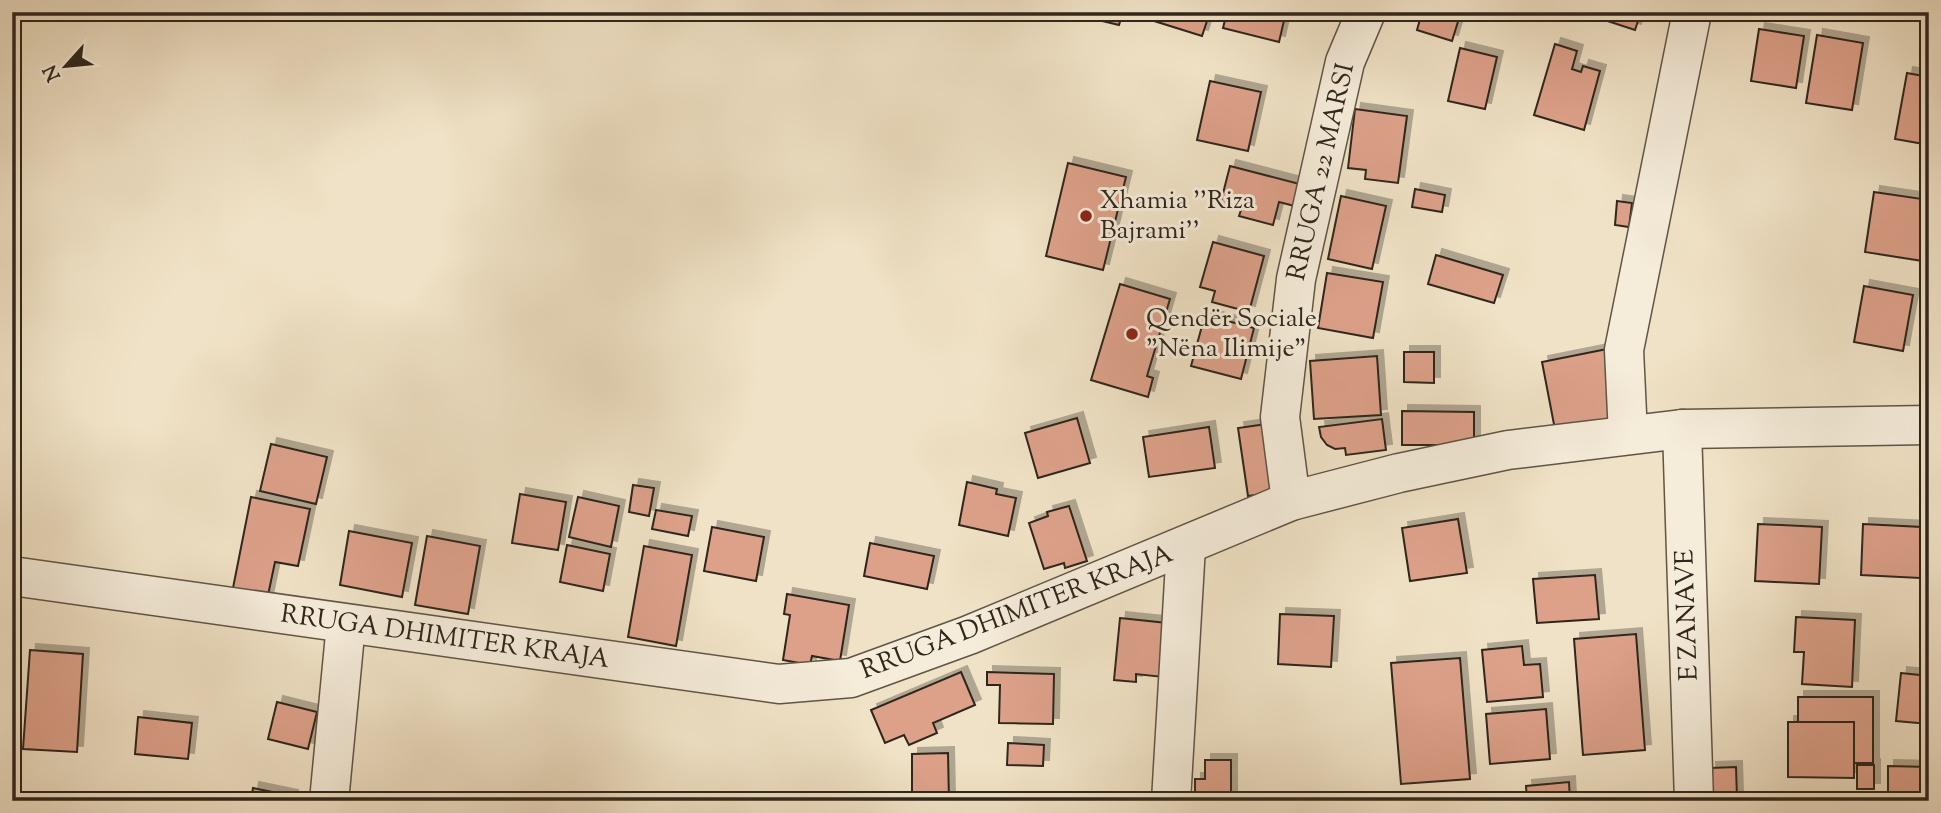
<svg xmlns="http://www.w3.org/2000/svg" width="1941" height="813" viewBox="0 0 1941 813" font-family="'Sorts Mill Goudy',serif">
<defs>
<filter id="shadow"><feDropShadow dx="6" dy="-6" stdDeviation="0" flood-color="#0004"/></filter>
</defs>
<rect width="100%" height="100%" fill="#f0e2c6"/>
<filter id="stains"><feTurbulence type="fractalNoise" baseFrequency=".00286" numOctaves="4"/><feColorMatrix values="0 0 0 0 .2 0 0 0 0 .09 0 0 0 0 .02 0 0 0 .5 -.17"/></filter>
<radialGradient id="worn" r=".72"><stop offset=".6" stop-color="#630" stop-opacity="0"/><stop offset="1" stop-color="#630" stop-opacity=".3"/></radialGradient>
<!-- building -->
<g fill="#dda18a" stroke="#2f261c" stroke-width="2" filter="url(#shadow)">
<polygon points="1100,12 1123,12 1119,25 1098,20"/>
<polygon points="1154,12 1210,12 1202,36 1151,20"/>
<polygon points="1227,12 1286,12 1279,42 1223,28"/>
<polygon points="1422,12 1461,12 1452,41 1417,30"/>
<polygon points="1580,12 1641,12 1635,30"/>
<polygon points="1759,29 1804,36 1796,88 1751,81"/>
<polygon points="1817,35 1863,43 1852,110 1806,103"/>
<polygon points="1555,44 1577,51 1572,69 1581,72 1583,66 1600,71 1584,130 1534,115"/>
<polygon points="1460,48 1497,57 1485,109 1448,101"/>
<polygon points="1907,73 1929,77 1929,138 1925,137 1924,144 1895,139"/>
<polygon points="1210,81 1261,92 1248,151 1197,140"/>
<polygon points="1355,109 1407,116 1398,183 1365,179 1366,170 1348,168"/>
<polygon points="1068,163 1126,177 1103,270 1046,256"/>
<polygon points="1230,166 1311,187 1306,209 1279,202 1273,225 1239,216 1241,210 1220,205"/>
<polygon points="1415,189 1445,195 1442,212 1412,207"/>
<polygon points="1874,192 1929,200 1929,262 1865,252"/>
<polygon points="1341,196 1386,206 1372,269 1328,259"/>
<polygon points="1617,201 1632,203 1629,227 1615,225"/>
<polygon points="1213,242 1264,256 1249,312 1212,302 1215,291 1200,287"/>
<polygon points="1436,255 1503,275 1494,303 1428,284"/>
<polygon points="1327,273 1383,282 1373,338 1318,328"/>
<polygon points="1120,284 1170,299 1147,376 1153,378 1148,397 1091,380"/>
<polygon points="1864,286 1913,295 1903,351 1854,342"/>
<polygon points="1205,315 1254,328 1241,379 1191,366"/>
<polygon points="1617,347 1614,430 1557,440 1542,362"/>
<polygon points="1404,352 1434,352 1434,383 1404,382"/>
<polygon points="1377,356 1381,415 1314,419 1310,361"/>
<polygon points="1402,411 1474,412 1474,445 1402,445"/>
<polygon points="1077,418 1090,463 1038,478 1025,433"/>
<polygon points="1382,419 1386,450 1346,455 1345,448 1335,449 1327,445 1321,437 1319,427"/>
<polygon points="1267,424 1277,492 1248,496 1238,428"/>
<polygon points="1209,427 1215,468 1149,477 1143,437"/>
<polygon points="271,444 327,457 316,504 260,491"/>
<polygon points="967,482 997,489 996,494 1016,498 1008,536 959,525"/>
<polygon points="633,485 654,488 649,516 629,512"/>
<polygon points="520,494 566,502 558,550 512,543"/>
<polygon points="251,497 310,509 298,566 275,562 267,600 232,593"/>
<polygon points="578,497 619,506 611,547 569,537"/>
<polygon points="1069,506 1087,561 1065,568 1064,563 1044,569 1029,523 1048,516 1047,512"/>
<polygon points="656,510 692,516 688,536 652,529"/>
<polygon points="1458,519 1467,573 1410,581 1402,528"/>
<polygon points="1758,524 1822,527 1819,584 1755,581"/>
<polygon points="1863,524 1922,527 1920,578 1861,575"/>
<polygon points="712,527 764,537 756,581 704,571"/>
<polygon points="349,531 412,543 402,597 340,585"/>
<polygon points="427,536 480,546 468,614 415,605"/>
<polygon points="870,543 934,556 927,589 864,576"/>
<polygon points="567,545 610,554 603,591 560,582"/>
<polygon points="644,546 692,555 676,646 628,637"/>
<polygon points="1595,575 1599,619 1537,623 1533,579"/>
<polygon points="787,594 849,605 840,661 812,656 810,665 783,660 790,615 784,614"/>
<polygon points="1280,614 1334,616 1331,667 1278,664"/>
<polygon points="1796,617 1855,620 1852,687 1802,684 1804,652 1794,652"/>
<polygon points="1120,618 1167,623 1163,677 1136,674 1136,682 1114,680"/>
<polygon points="1636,634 1645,750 1583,755 1574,639"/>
<polygon points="1522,646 1524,665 1540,664 1543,697 1487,702 1482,650"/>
<polygon points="30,650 83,654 77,752 23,749"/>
<polygon points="1460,658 1470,779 1401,784 1391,663"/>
<polygon points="961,672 975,705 933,723 937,733 909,745 904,735 885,743 871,710"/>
<polygon points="987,672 1054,674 1053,724 999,723 1000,685 987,685"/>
<polygon points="1901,673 1929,676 1929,724 1896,721"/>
<polygon points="1798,697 1873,697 1873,763 1854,763 1854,722 1798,722"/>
<polygon points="277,702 317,712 308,749 268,739"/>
<polygon points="1546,709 1550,759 1490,764 1486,714"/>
<polygon points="138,717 192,723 188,759 135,754"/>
<polygon points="1788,722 1854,722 1854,778 1788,777"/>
<polygon points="1008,743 1044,745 1043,766 1007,765"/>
<polygon points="948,753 949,801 912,801 912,754"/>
<polygon points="1205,760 1231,760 1231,801 1195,800 1195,779 1205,779"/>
<rect x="1857" y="765" width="17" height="24"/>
<polygon points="1888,766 1929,767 1929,801 1888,801"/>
<polygon points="1736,767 1737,798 1711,798 1710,768"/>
<polygon points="1569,782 1570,801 1527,801 1526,786"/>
<polygon points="253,788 292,796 291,801 251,801"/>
</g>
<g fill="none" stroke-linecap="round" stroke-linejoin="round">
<!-- minor casing -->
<g stroke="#5f5546" stroke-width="41">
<g id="minor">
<polyline points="1682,429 1694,801"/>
<polyline points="1628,435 1624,350 1692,12"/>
<polyline points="1291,501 1280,417 1296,279 1345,62 1366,12"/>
<polyline points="12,576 779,684 851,678 969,635 1291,501 1399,473 1508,450 1682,429 1929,425"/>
<polyline points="329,801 346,624"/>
<polyline points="1171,801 1186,546"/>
</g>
</g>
<!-- minor -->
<use href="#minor" stroke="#f5ecda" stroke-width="38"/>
</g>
<!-- markers -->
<g fill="#8f2418" stroke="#f5ecda" stroke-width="2.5">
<circle cx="1086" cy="216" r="7"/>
<circle cx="1132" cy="334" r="7"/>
</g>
<g text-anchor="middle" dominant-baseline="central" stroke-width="6" stroke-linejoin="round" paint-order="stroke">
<!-- street labels -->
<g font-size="26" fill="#2f261c" stroke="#f5ecda">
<text transform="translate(1322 172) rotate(-77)">RRUGA 22 MARSI</text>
<text transform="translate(1017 613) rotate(-21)">RRUGA DHIMITER KRAJA</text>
<text transform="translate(1688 615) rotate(-92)">E ZANAVE</text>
<text transform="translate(445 638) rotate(8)">RRUGA DHIMITER KRAJA</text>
</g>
<!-- poi labels -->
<g font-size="26" fill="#2f261c" stroke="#f5ecda" text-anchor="start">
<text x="1100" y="201">Xhamia ''Riza<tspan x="1100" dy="30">Bajrami''</tspan></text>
<text x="1146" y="319">Qendër Sociale<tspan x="1146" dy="30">"Nëna Ilimije"</tspan></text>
</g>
</g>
<!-- margin -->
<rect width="1941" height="813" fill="none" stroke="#f0e2c6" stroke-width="42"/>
<rect x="14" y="14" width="1913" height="785" fill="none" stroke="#2f261c" stroke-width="3.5"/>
<rect x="21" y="21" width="1899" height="771" fill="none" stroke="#2f261c" stroke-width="2"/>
<!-- north arrow -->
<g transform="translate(66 66) rotate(243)" stroke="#f5ecda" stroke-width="5" paint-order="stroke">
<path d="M0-5L12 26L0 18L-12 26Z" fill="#2f261c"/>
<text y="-10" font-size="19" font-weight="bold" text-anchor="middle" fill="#2f261c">N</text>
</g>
<rect width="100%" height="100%" filter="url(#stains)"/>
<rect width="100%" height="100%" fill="url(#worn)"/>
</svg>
